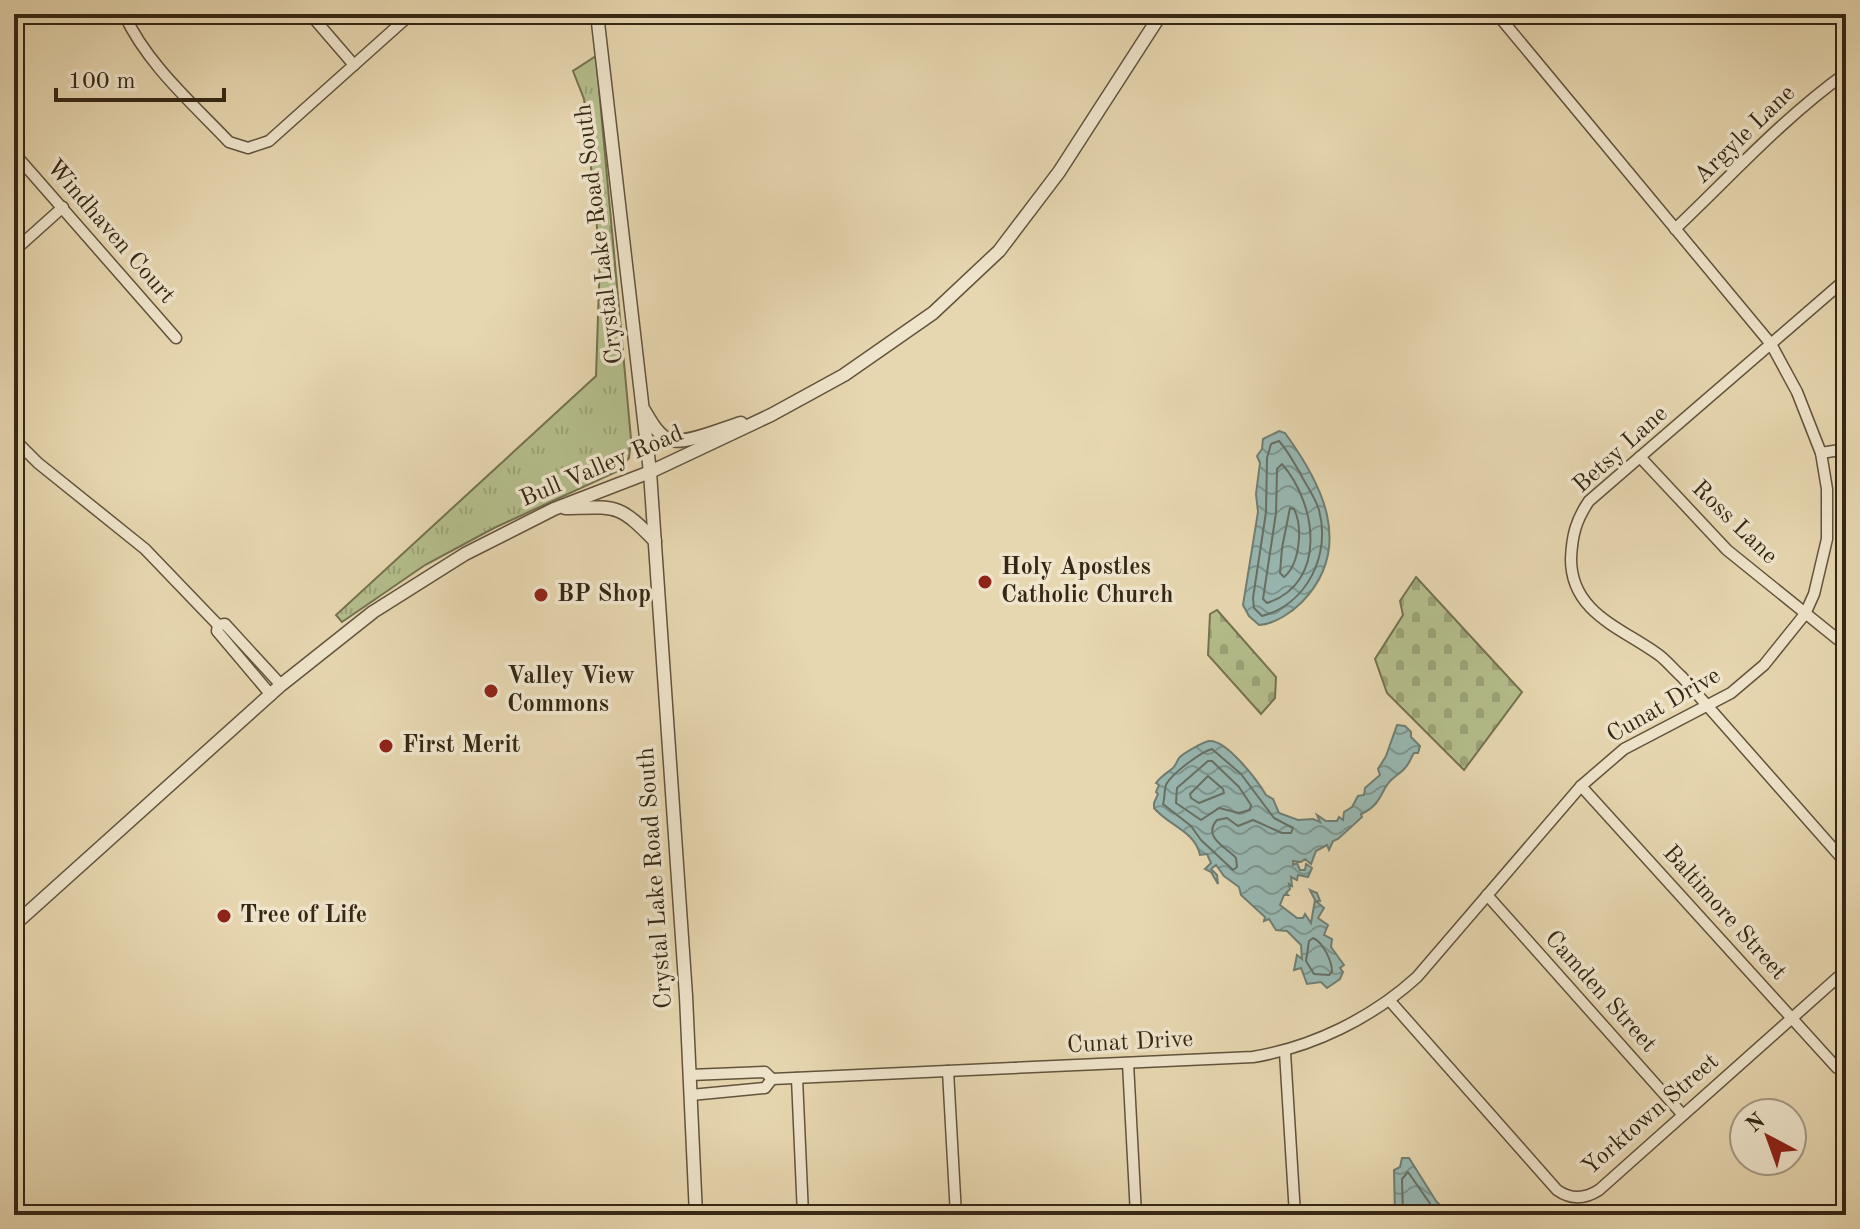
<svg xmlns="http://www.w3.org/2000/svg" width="1860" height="1229" viewBox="0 0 1860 1229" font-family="'Old Standard TT',serif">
<defs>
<pattern id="grass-tufts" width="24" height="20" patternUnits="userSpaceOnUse" patternTransform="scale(2)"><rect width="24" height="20" fill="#b4be8c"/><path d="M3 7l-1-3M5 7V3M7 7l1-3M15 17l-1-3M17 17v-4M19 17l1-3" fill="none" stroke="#9ba378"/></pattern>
<pattern id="cemetery-stones" width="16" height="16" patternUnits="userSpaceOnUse" patternTransform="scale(2)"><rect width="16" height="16" fill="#b4be8c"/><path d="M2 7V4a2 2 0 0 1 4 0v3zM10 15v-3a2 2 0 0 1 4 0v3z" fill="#9ba378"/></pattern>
<pattern id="water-waves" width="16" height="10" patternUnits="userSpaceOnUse" patternTransform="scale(2)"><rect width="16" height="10" fill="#98b8b2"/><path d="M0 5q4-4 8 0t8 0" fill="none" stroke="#7d9690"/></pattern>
</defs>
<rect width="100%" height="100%" fill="#e7d7b0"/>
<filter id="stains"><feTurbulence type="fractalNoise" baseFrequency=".0025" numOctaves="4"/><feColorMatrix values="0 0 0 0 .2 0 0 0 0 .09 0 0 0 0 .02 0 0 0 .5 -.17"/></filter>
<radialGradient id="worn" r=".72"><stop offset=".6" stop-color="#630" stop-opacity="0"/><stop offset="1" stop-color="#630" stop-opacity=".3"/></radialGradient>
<!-- grass -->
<polygon fill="url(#grass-tufts)" stroke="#747250" stroke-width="2" points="596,56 631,439 629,458 618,471 494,528 425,565 342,622 336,615 596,376 600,257 584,99 573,71"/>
<!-- cemetery -->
<g fill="url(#cemetery-stones)" stroke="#747250" stroke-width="2">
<polygon points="1416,577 1522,692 1464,770 1387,693 1375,659 1403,615 1400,601"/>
<polygon points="1217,610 1276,677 1275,698 1261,714 1208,655 1210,614"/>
</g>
<!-- water -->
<g fill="url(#water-waves)" stroke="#707e73" stroke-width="2">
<path d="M1279 431 1285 433C1320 481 1356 546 1302 602 1293 611 1276 624 1259 625L1249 616 1243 605 1258 512 1256 494 1260 463 1257 456 1262 449 1263 439Z"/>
<path d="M1397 725 1405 726 1411 732V737L1420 746 1418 753H1414C1410 759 1410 763 1405 768 1399 775 1390 778 1385 788 1379 800 1375 808 1361 814L1362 817 1338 839 1333 841 1329 850 1327 845 1316 851 1311 864 1305 859 1301 862 1293 861V865L1297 863 1300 870H1305L1306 864 1312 868 1308 877 1298 875 1297 880 1291 877 1292 886 1289 884 1290 889 1286 893 1288 895H1284L1280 905 1297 918H1303L1305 914 1311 923 1315 900 1310 890 1317 893 1320 901H1316L1324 908 1318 918 1328 925 1324 935 1332 939 1331 947 1344 965 1340 968 1343 972 1340 979 1327 988 1321 982 1307 984 1301 968 1294 970 1297 955 1302 959 1301 945 1287 931 1276 930 1269 919 1264 921 1265 917 1241 895 1239 887 1224 876 1216 865 1211 869 1217 875 1218 884 1211 872 1205 869 1211 863 1207 854 1200 855C1195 831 1169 826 1154 808V803L1158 794 1156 792 1159 785 1156 783C1161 776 1167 773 1173 768 1176 765 1177 761 1179 758 1182 754 1203 742 1209 741 1227 739 1259 783 1266 795L1273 799 1279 813 1298 820 1313 819 1320 822 1317 815 1326 821H1337L1339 817 1343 820 1344 812 1352 807 1358 796 1364 795 1365 788 1380 775 1378 769 1386 756Z"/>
<polygon points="1402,1158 1409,1158 1436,1201 1449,1215 1395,1215 1394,1170 1400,1167"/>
</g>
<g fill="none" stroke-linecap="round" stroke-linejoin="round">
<!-- shore -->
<g stroke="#667064" stroke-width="2">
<path d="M1279 441C1288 451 1292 460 1299 471 1305 484 1315 496 1319 510 1331 555 1307 604 1262 616L1254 608 1253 598 1266 512 1267 458 1271 444Z"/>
<path d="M1282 464C1317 504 1328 583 1267 603L1263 599 1276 513 1277 469Z"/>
<path d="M1290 508 1294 509C1303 527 1300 564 1284 577L1280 573 1282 548Z"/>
<path d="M1212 749 1241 774 1274 818 1293 828 1291 833H1282L1253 820 1238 826 1227 818 1217 820C1202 837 1226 847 1236 858L1237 867 1233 870 1201 840 1191 826 1163 804C1165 798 1164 791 1166 785 1171 774 1201 752 1212 749Z"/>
<polygon points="1208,761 1212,761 1239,787 1251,805 1250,810 1239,813 1219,808 1201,820 1176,803 1177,788"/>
<polygon points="1208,776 1223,789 1224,793 1199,803 1191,798 1190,794"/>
<path d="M1313 938C1323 942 1332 961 1332 972L1329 975 1314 974 1306 961 1309 941Z"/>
<polyline points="1403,1215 1402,1179 1408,1172 1438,1215"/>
</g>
<!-- minor casing -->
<g stroke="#62533c" stroke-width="13">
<g id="minor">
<path d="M124 14C147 64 191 102 229 142L248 148 269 141 411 14"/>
<polyline points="310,14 354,65"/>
<polyline points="14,153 176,338"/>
<path d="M1675 229C1731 176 1783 118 1846 73"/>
<polyline points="14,251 63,207"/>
<path d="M1846 279 1589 501C1576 520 1572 535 1571 559 1571 613 1622 628 1659 655 1667 661 1674 670 1682 677L1846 863"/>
<polyline points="14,439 38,463 145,549 218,625 217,631 271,695"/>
<polyline points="1821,453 1846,449"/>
<polyline points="1640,457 1727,550 1846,646"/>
<polyline points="218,625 225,624 281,685"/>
<polyline points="1581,786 1837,1068"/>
<polyline points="1487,895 1682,1114"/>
<path d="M1390 1001 1557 1190C1571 1200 1585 1199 1599 1190L1846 970"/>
<polyline points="1285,1052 1295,1215"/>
<polyline points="1128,1063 1136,1215"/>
<polyline points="948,1071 956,1215"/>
<path d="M690 1075 765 1072 772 1079 1253 1057C1313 1047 1372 1018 1417 977L1581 786 1624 749 1731 693 1764 665 1805 614 1814 594 1827 539V489L1821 453 1797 392 1771 344 1497 14"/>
<polyline points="797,1078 803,1215"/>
<polyline points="691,1095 765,1088 772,1079"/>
</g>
</g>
<!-- tertiary casing -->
<g stroke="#62533c" stroke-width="15">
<g id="tertiary">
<polyline points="597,14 650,472 686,996 696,1215"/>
<path d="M644 410C650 420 658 436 670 440 685 445 724 428 741 423"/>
<path d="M565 508C617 507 618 503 655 541"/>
<polyline points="14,925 281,685 373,612 465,554 554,509 650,472 771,415 844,375 933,313 999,251 1059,172 1161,14"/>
</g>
</g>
<!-- minor -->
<use href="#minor" stroke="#efe5cc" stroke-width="10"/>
<!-- tertiary -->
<use href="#tertiary" stroke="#efe5cc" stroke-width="12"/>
</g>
<!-- markers -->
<g fill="#8f2418" stroke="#efe5cc" stroke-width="3">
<circle cx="985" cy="582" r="8"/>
<circle cx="541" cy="595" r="8"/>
<circle cx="491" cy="691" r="8"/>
<circle cx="386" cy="746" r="8"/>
<circle cx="224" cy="916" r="8"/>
</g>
<g text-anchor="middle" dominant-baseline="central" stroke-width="7" stroke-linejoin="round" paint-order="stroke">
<!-- street labels -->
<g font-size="24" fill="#352715" stroke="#efe5cc">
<text transform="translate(1745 135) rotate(-44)">Argyle Lane</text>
<text transform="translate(110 232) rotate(49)">Windhaven Court</text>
<text transform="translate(600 234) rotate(-97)">Crystal Lake Road South</text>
<text transform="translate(1621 450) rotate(-42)">Betsy Lane</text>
<text transform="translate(602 467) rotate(-23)">Bull Valley Road</text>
<text transform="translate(1734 523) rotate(44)">Ross Lane</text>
<text transform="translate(1664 706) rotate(-30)">Cunat Drive</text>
<text transform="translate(656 878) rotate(-94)">Crystal Lake Road South</text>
<text transform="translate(1724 913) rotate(48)">Baltimore Street</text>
<text transform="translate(1600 992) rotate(48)">Camden Street</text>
<text transform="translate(1130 1043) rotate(-3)">Cunat Drive</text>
<text transform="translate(1651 1115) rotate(-41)">Yorktown Street</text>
</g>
<!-- poi labels -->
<g font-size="24" font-weight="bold" fill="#352715" stroke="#efe5cc" text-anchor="start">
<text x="1001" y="568">Holy Apostles<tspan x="1001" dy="28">Catholic Church</tspan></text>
<text x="557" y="595">BP Shop</text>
<text x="507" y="677">Valley View<tspan x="507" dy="28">Commons</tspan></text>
<text x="402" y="746">First Merit</text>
<text x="240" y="916">Tree of Life</text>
</g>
</g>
<!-- margin -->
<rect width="1860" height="1229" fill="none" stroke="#e7d7b0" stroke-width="48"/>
<rect x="16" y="16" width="1828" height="1197" fill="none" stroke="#352715" stroke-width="4"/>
<rect x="24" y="24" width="1812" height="1181" fill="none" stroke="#352715" stroke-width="2"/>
<!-- north arrow -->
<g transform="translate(1768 1137) rotate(319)"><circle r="38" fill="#efe5cc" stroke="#a59983" stroke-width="2"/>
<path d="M0-6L14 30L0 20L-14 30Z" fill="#8f2418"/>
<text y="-12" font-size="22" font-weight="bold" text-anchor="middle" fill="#352715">N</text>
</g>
<!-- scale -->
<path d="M56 88v12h168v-12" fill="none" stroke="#352715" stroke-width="4"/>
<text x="68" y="88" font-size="24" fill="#352715" stroke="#efe5cc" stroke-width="6" paint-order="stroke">100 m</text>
<rect width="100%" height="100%" filter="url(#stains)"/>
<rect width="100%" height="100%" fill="url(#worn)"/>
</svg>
